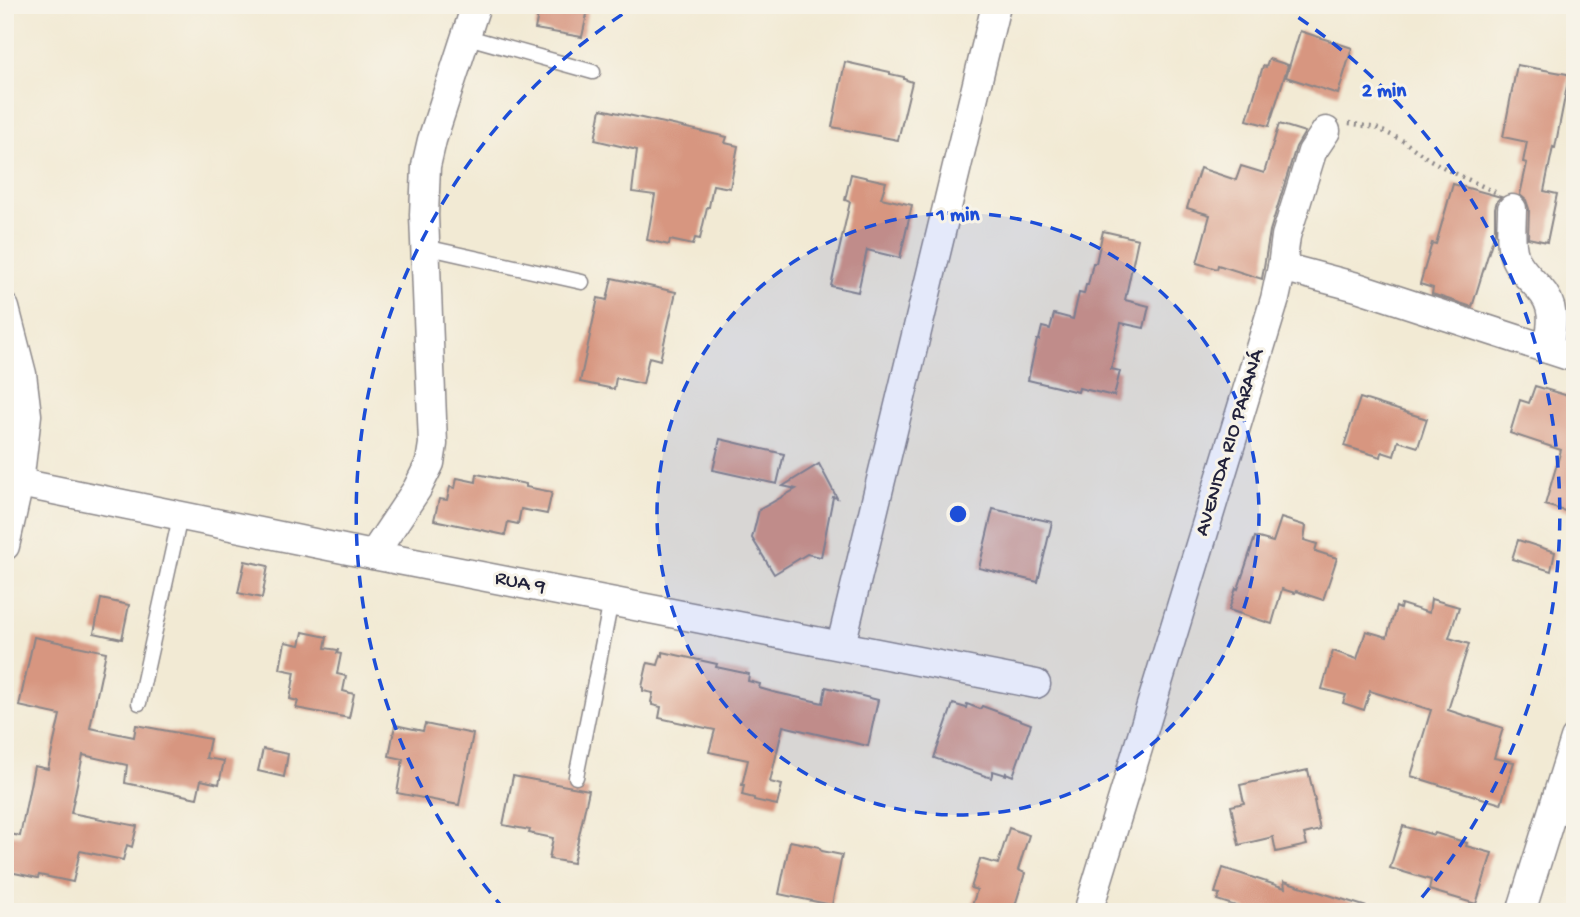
<svg xmlns="http://www.w3.org/2000/svg" width="1580" height="917" viewBox="0 0 1580 917" font-family="'Gochi Hand',sans-serif">
<rect width="100%" height="100%" fill="#f7f3e8"/>
<filter id="ink" filterUnits="userSpaceOnUse"><feTurbulence type="fractalNoise" baseFrequency=".0143" numOctaves="2"/><feDisplacementMap in="SourceGraphic" scale="14" xChannelSelector="R" yChannelSelector="G"/><feConvolveMatrix kernelMatrix="1 2 1 2 8 2 1 2 1" color-interpolation-filters="sRGB"/></filter>
<filter id="wash" filterUnits="userSpaceOnUse"><feTurbulence type="fractalNoise" baseFrequency=".00686" numOctaves="4" result="noise"/><feDisplacementMap in="SourceGraphic" scale="28" xChannelSelector="R" yChannelSelector="G"/><feGaussianBlur stdDeviation="1.57" result="paint"/><feColorMatrix in="noise" values="0 0 0 0 0 0 0 0 0 0 0 0 0 0 0 0 0 1.4 0 .05"/><feComposite in="paint" operator="in"/></filter>
<g filter="url(#wash)">
<rect width="100%" height="100%" fill="#f2ead4"/>
<g id="blocks">
<!-- building -->
<g fill="#d79680">
<polygon points="540,5 589,5 582,37 535,29"/>
<polygon points="1300,31 1352,48 1338,94 1286,77"/>
<polygon points="1269,59 1288,65 1269,126 1247,120 1263,66 1266,67"/>
<polygon points="845,62 890,72 890,74 904,77 904,79 912,82 898,140 832,127"/>
<polygon points="1517,65 1567,74 1569,76 1555,148 1553,147 1544,191 1557,194 1547,242 1528,238 1529,209 1526,200 1520,195 1527,163 1523,162 1527,142 1503,137"/>
<polygon points="601,109 727,137 725,143 738,146 730,188 713,185 709,207 707,207 700,239 695,238 693,245 670,240 669,245 647,240 655,195 632,192 637,150 595,140"/>
<polygon points="1279,124 1305,132 1296,147 1270,231 1262,279 1218,265 1217,269 1197,263 1210,215 1187,208 1200,168 1236,180 1241,166 1264,173"/>
<polygon points="851,174 886,182 881,198 912,205 900,258 867,250 858,292 831,286 850,202 845,200"/>
<polygon points="1453,184 1501,197 1497,201 1495,208 1495,232 1472,307 1432,294 1433,288 1420,284 1432,243 1436,244"/>
<polygon points="1103,231 1138,239 1125,300 1149,306 1144,328 1121,323 1111,369 1120,371 1114,396 1079,388 1078,392 1028,380 1037,340 1039,340 1042,327 1050,329 1054,314 1073,319 1079,293 1084,294 1086,285 1088,285 1093,263 1096,263"/>
<polygon points="612,278 676,292 660,360 649,357 643,384 616,378 614,389 580,382 598,298 607,300"/>
<polygon points="1535,386 1575,398 1575,514 1545,505 1561,450 1510,433 1520,400 1529,403"/>
<polygon points="1360,398 1427,419 1418,447 1398,441 1394,456 1382,452 1381,457 1344,446"/>
<polygon points="720,439 784,454 777,484 713,470"/>
<polygon points="819,464 837,498 833,497 821,557 807,554 774,574 752,538 759,510 796,489 783,486"/>
<polygon points="477,474 526,484 526,487 552,492 547,514 521,509 518,524 508,522 505,535 434,520 439,499 447,500 450,487 455,488 457,478 476,482"/>
<polygon points="993,509 1052,522 1038,582 979,568"/>
<polygon points="1281,518 1306,526 1304,540 1317,544 1315,551 1337,558 1323,600 1296,591 1295,593 1282,589 1272,624 1229,610 1236,588 1238,589 1255,537 1273,542"/>
<polygon points="1518,540 1555,552 1551,571 1512,559"/>
<polygon points="245,561 268,566 262,598 238,593"/>
<polygon points="101,599 129,605 122,639 94,633"/>
<polygon points="1431,599 1459,607 1449,638 1469,644 1448,710 1503,728 1494,758 1514,762 1501,804 1411,776 1431,710 1370,691 1364,710 1343,703 1346,695 1322,689 1333,651 1357,659 1366,631 1387,637 1396,607 1400,609 1401,604 1429,613"/>
<polygon points="303,632 327,637 325,648 338,650 337,653 341,654 337,674 346,676 343,691 354,694 349,718 296,708 298,701 290,699 295,672 280,669 285,642 300,645"/>
<polygon points="34,637 106,652 90,728 134,737 136,725 210,739 206,758 224,761 219,784 201,780 197,798 125,783 127,765 83,755 71,813 137,826 132,847 127,845 123,860 80,851 73,882 39,875 38,878 5,871 5,833 20,836 34,766 48,769 60,715 19,706"/>
<polygon points="663,652 717,664 716,667 749,674 748,681 760,684 759,688 773,692 823,703 826,687 878,700 868,746 783,726 770,782 782,785 777,805 754,800 754,798 742,795 744,785 742,785 748,760 709,752 715,730 659,718 661,707 652,705 652,703 651,702 653,693 643,691 643,688 642,687 647,665 648,663 658,665 661,655 663,656"/>
<polygon points="953,704 966,708 967,704 980,709 982,706 1031,724 1013,776 1006,773 1006,775 993,771 991,778 934,758"/>
<polygon points="425,724 473,734 459,805 397,793 403,759 389,756 395,725 423,731"/>
<polygon points="263,749 288,754 284,777 258,771"/>
<polygon points="1308,770 1315,801 1314,801 1320,830 1304,834 1307,845 1276,852 1273,837 1239,845 1231,806 1244,803 1240,785"/>
<polygon points="513,776 589,790 573,863 549,859 553,838 529,833 530,830 503,825"/>
<polygon points="1403,826 1434,835 1435,833 1467,843 1466,846 1492,853 1476,904 1429,890 1431,880 1390,868"/>
<polygon points="1009,828 1029,835 1018,870 1025,873 1013,912 970,912 977,890 971,888 980,859 998,864"/>
<polygon points="790,841 819,847 822,851 842,855 832,905 779,894"/>
<polygon points="1223,868 1285,888 1284,881 1367,907 1367,912 1249,912 1245,909 1217,900 1220,894 1215,893"/>
</g>
</g>
</g>
<g filter="url(#ink)">
<use href="#blocks" fill-opacity="0" stroke="#8a8688" stroke-width="2"/>
<g fill="none" stroke-linecap="round" stroke-linejoin="round">
<!-- service casing -->
<g stroke="#8a8688" stroke-width="17">
<g id="service">
<polyline points="464,36 593,72"/>
<polyline points="425,247 582,282"/>
<polyline points="139,703 180,517"/>
<polyline points="576,777 611,601"/>
</g>
</g>
<!-- minor casing -->
<g stroke="#8a8688" stroke-width="31">
<g id="minor">
<path d="M1512 209C1512 224 1509 244 1515 258 1520 269 1530 279 1539 288 1557 307 1552 326 1548 349"/>
<polyline points="1282,267 1286,236 1312,152 1326,131"/>
<polyline points="5,308 22,374 27,415 19,483 5,546"/>
<polyline points="5,480 373,555 1036,684"/>
<polyline points="373,555 417,489 430,463 433,444 424,215 426,166 432,140 476,5"/>
<polyline points="841,645 996,5"/>
<polyline points="1088,912 1275,299 1282,267 1357,287 1575,358"/>
<polyline points="1521,912 1575,739"/>
</g>
</g>
<!-- path -->
<polyline stroke="#8a8688" stroke-width="4.5" stroke-dasharray="2 5" stroke-linecap="butt" points="1349,123 1376,128 1402,140 1427,158 1452,172 1495,192"/>
<!-- service -->
<use href="#service" stroke="#fff" stroke-width="14"/>
<!-- minor -->
<use href="#minor" stroke="#fff" stroke-width="28"/>
</g>
</g>
<!-- distance rings -->
<circle cx="958" cy="514" r="301" fill="#1d4ed8" fill-opacity=".12"/>
<g fill="none" stroke="#1d4ed8" stroke-width="3.5" stroke-dasharray="12 9">
<circle cx="958" cy="514" r="301"/>
<path d="M504 909A602 602 0 0 1 635 6M1281 6A602 602 0 0 1 1412 909"/>
</g>
<g text-anchor="middle" dominant-baseline="central" stroke-width="6" stroke-linejoin="round" paint-order="stroke">
<!-- street labels -->
<g font-size="21" fill="#22223b" stroke="#f7f3e8">
<text transform="translate(1231 443) rotate(-73)">AVENIDA RIO PARANÁ</text>
<text transform="translate(520 584) rotate(11)">RUA 9</text>
</g>
</g>
<circle cx="958" cy="514" r="10" fill="#1d4ed8" stroke="#f7f3e8" stroke-width="3.5"/>
<g font-size="21" text-anchor="middle" font-weight="bold" fill="#1d4ed8" stroke="#f7f3e8" stroke-width="6" stroke-linejoin="round" paint-order="stroke">
<text x="1384" y="96">2 min</text>
<text x="958" y="220">1 min</text>
</g>
<!-- margin -->
<rect width="1580" height="917" fill="none" stroke="#f7f3e8" stroke-width="28"/>
</svg>
